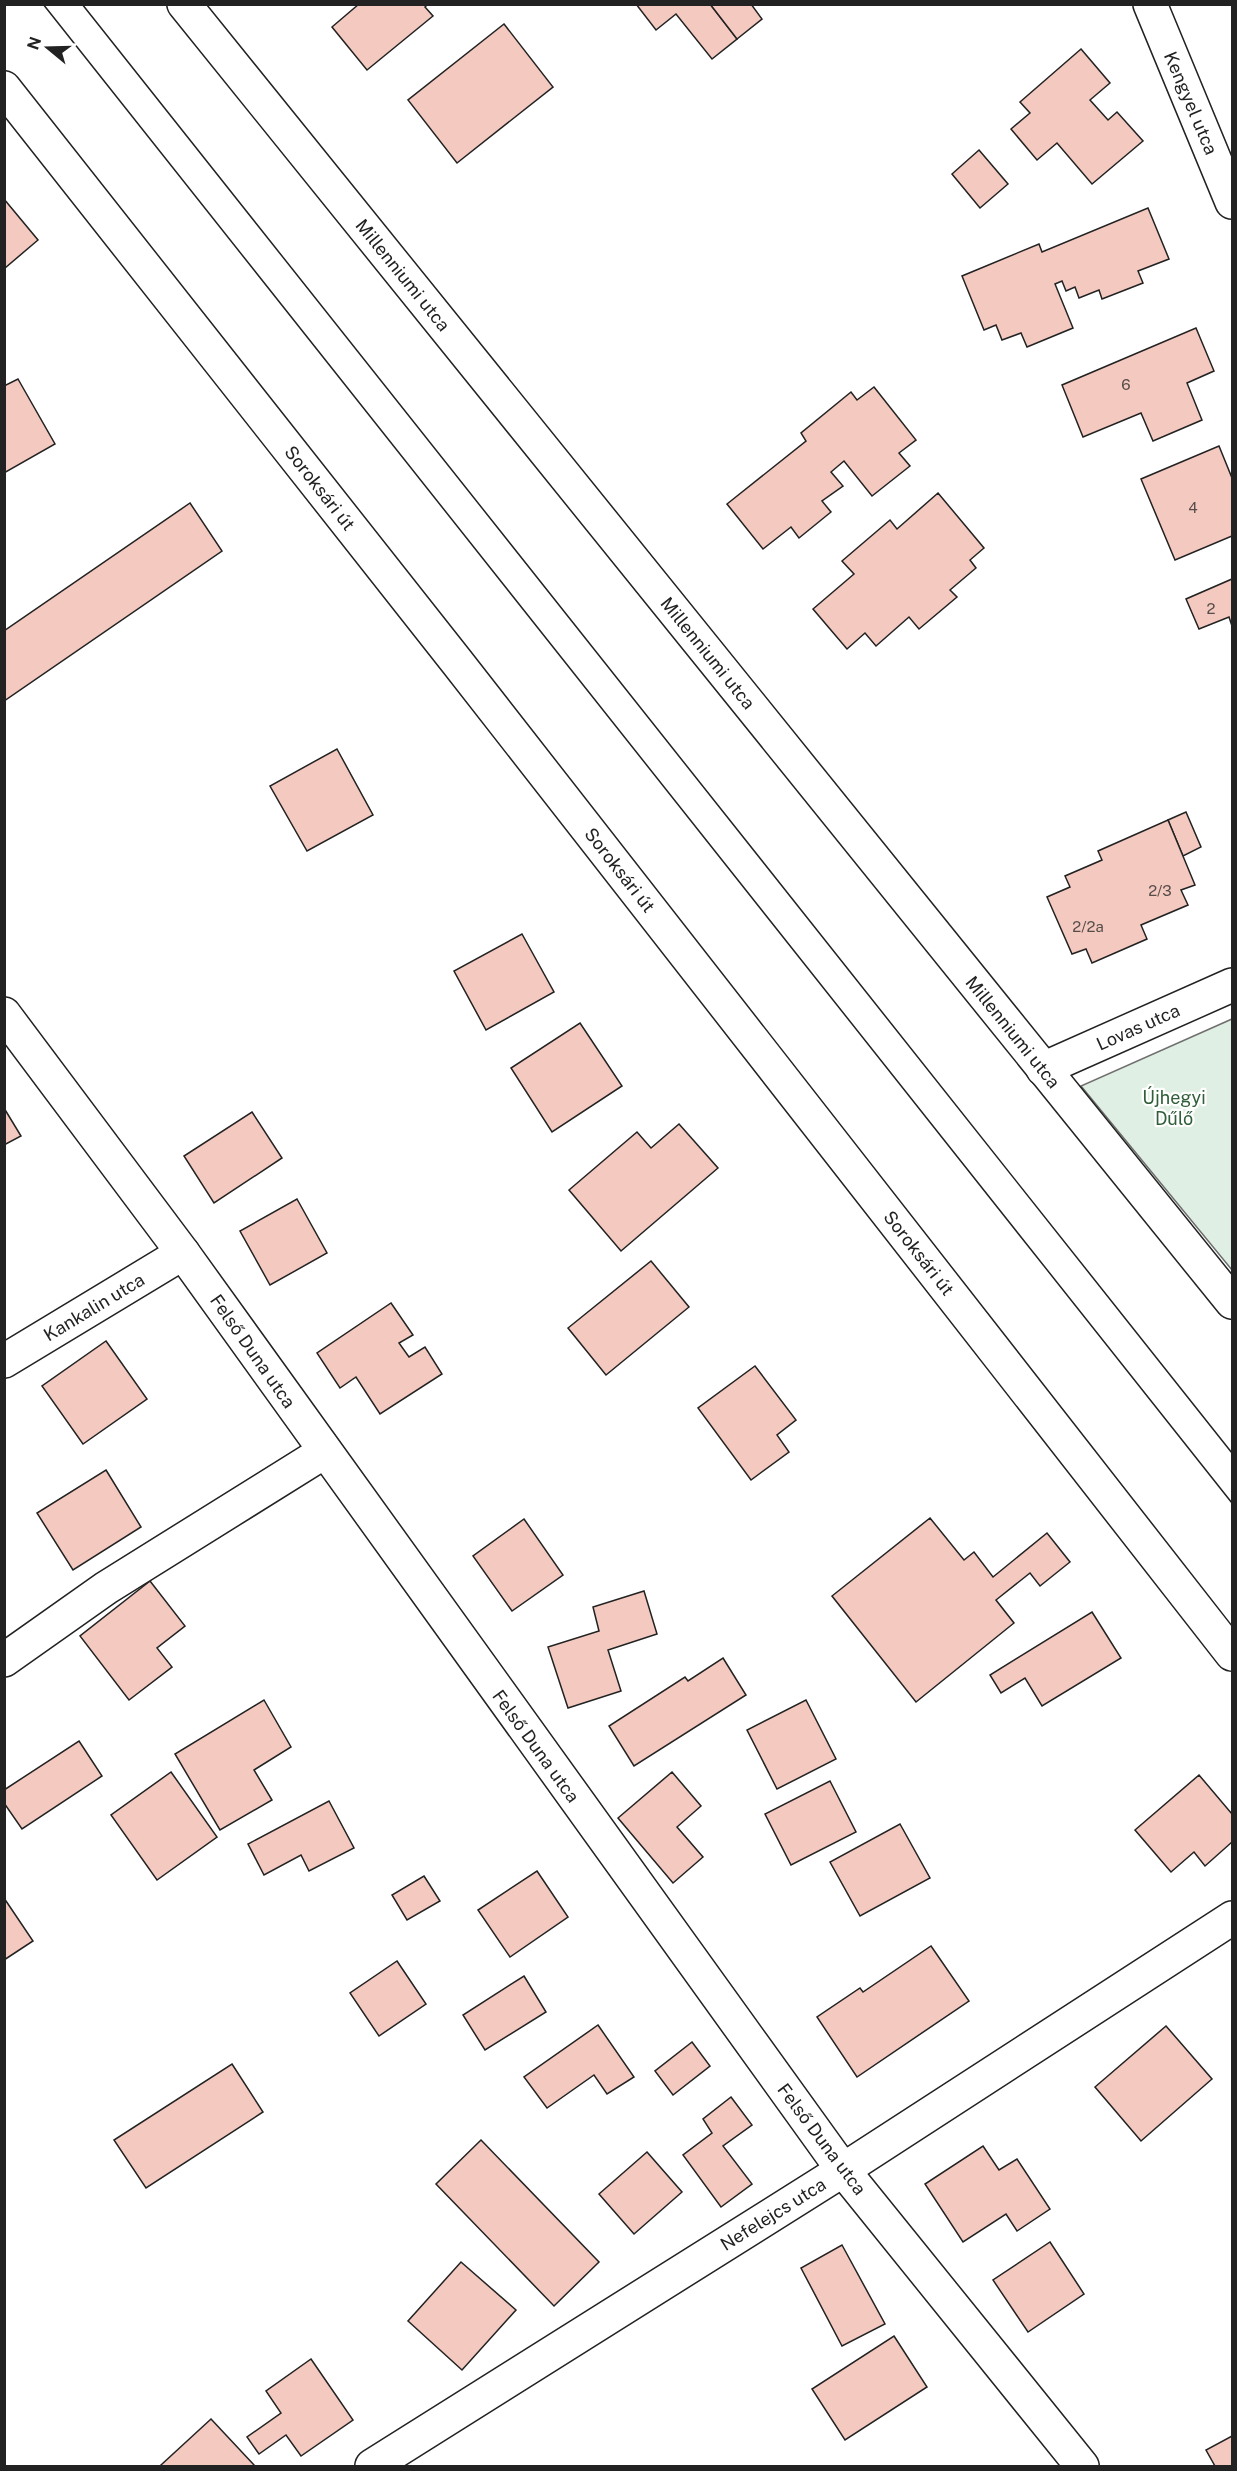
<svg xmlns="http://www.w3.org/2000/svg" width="1237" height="2471" viewBox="0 0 1237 2471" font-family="'Public Sans',sans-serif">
<rect width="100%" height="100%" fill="#fff"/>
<!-- green -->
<polygon fill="#e0efe3" stroke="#6f6f6f" stroke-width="1.5" points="1232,1019 1232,1270 1081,1086"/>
<!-- building -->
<g fill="#f3c9c0" stroke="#222" stroke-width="1.5">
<polygon points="428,4 425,7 433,16 367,70 332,27 359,4"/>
<polygon points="636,4 710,4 737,39 712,59 676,14 656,30"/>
<polygon points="710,4 751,4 762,19 737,39"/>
<polygon points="504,24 553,87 457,163 408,100"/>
<polygon points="1081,49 1110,83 1090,100 1108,120 1117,112 1143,141 1092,184 1057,143 1037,160 1011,129 1030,113 1020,102"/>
<polygon points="979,150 1008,184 980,208 952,174"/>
<polygon points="4,199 38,240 5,268 4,268"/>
<polygon points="1148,208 1169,259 1138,271 1143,283 1102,299 1099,290 1079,298 1075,287 1066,291 1062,281 1055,284 1073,328 1027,347 1021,333 1002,340 996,325 984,330 962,276 1039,244 1042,252"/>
<polygon points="1196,328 1214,371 1187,383 1202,420 1153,441 1141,413 1083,437 1062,385"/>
<polygon points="18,379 55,444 4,473 4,386"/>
<polygon points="874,387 916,440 899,453 910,466 872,496 844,461 831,472 843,486 822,501 831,512 799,538 791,527 763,549 727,504 806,441 801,433 851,392 857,400"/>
<polygon points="1219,446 1232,478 1232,536 1175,560 1141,479"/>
<polygon points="938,493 984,548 970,560 976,568 950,590 957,597 919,629 909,617 876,646 865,633 847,649 813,609 854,574 842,561 890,520 897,529"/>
<polygon points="190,503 222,551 4,701 4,631"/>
<polygon points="1232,579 1232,626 1229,617 1199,629 1186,599"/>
<polygon points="337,749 373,815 307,851 270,786"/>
<polygon points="1186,812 1201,847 1183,856 1168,820"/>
<polygon points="1168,820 1195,885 1181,890 1188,905 1141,925 1147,939 1092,963 1086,949 1072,954 1047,897 1070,887 1065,876 1102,860 1098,851"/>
<polygon points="522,934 554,992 486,1030 454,971"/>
<polygon points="580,1023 622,1086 552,1132 511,1068"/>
<polygon points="4,1108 21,1136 4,1145"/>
<polygon points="252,1112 282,1158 214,1203 184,1156"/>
<polygon points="679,1124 718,1168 621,1251 569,1190 637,1132 651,1148"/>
<polygon points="297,1199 327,1253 270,1285 240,1231"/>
<polygon points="651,1261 689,1307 606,1375 568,1328"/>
<polygon points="391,1303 413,1335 399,1343 409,1357 425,1347 442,1374 380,1414 356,1377 340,1388 317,1353"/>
<polygon points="106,1341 147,1399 83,1444 42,1386"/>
<polygon points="755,1366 796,1420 777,1435 789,1452 751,1480 698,1408"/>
<polygon points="106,1470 141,1527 73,1570 37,1513"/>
<polygon points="930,1518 964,1560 974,1552 993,1577 1047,1533 1070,1562 1040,1586 1030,1573 996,1600 1014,1623 916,1702 832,1596"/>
<polygon points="524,1519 563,1575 512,1611 473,1556"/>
<polygon points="150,1581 185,1626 157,1648 172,1667 129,1700 80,1636"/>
<polygon points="644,1591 657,1634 608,1650 621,1691 568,1708 548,1647 599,1631 593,1607"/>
<polygon points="1092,1612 1121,1658 1042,1706 1025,1678 1001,1693 990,1675"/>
<polygon points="723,1658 746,1695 634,1766 609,1726 685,1677 688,1681"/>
<polygon points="264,1700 291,1747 254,1770 272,1800 220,1830 175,1754"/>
<polygon points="806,1700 836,1759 777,1789 747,1730"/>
<polygon points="79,1741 102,1776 22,1829 4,1803 4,1790"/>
<polygon points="171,1772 217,1837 157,1880 111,1815"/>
<polygon points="672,1772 701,1806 677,1827 703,1857 673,1883 618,1818"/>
<polygon points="1199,1775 1232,1814 1232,1842 1205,1866 1194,1852 1171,1872 1135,1830"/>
<polygon points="830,1781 856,1832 791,1865 765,1814"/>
<polygon points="329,1801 354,1848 309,1871 301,1855 264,1875 248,1844"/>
<polygon points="900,1824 930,1878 860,1916 830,1862"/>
<polygon points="537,1871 568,1917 510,1957 478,1910"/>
<polygon points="424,1876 440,1901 407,1920 392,1895"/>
<polygon points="4,1898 33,1941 4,1960"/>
<polygon points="931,1946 969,2001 857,2077 817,2017 860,1988 863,1992"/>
<polygon points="397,1961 426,2004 379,2036 350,1993"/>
<polygon points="524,1976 546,2012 485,2050 463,2015"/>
<polygon points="598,2025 634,2077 607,2094 594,2075 547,2108 524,2077"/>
<polygon points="1166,2026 1212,2079 1141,2141 1095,2087"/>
<polygon points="692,2042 710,2066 673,2095 655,2071"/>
<polygon points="232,2064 263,2112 146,2188 114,2140"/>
<polygon points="731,2097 752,2125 723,2146 752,2184 721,2207 683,2155 712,2133 703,2119"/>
<polygon points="481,2140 599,2262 554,2306 436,2184"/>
<polygon points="983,2146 999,2170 1017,2159 1050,2209 1017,2231 1006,2214 963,2242 925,2184"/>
<polygon points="647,2152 682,2192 634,2234 599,2194"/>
<polygon points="1050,2242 1084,2294 1028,2332 993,2280"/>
<polygon points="842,2245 885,2324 842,2346 801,2268"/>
<polygon points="461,2262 516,2310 462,2370 408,2321"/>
<polygon points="894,2336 927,2387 845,2440 812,2389"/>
<polygon points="311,2359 353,2420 301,2456 286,2435 259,2454 247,2437 281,2413 266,2391"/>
<polygon points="211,2419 255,2466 162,2466 161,2465"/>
<polygon points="1232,2436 1232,2466 1215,2466 1206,2450"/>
</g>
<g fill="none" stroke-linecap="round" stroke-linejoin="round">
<!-- street casing -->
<g stroke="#222" stroke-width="36">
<g id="street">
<polyline points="184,4 1232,1302"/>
<polyline points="1150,4 1232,202"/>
<polyline points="4,1014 183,1253 843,2170 1082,2466"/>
<polyline points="1043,1069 1232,985"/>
<polyline points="4,1361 183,1253"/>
<polyline points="4,1660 106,1588 324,1452"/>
<polyline points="372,2466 843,2170 1232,1918"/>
</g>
</g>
<!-- primary casing -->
<g stroke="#222" stroke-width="36">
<polyline id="primary" points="4,88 457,662 1232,1654"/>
</g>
<!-- street -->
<use href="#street" stroke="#fff" stroke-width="33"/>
<!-- primary -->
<use href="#primary" stroke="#fff" stroke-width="33"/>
<!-- tram -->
<g stroke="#222" stroke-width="1.5">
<polyline points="43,4 1232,1503"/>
<polyline points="82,4 1232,1453"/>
</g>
</g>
<g text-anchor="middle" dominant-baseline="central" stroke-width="4.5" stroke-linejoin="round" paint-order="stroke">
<!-- number labels -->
<g font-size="15" fill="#564c4a">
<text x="1126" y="384">6</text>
<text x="1193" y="507">4</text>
<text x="1211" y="608">2</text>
<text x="1160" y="890">2/3</text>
<text x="1088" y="926">2/2a</text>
</g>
<!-- street labels -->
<g font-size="18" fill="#222" stroke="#fff">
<text transform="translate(1191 103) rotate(67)">Kengyel utca</text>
<text transform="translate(403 275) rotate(51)">Millenniumi utca</text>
<text transform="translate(320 488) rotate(52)">Soroksári út</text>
<text transform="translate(708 653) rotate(51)">Millenniumi utca</text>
<text transform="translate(620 870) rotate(52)">Soroksári út</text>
<text transform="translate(1138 1027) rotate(-24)">Lovas utca</text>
<text transform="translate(1013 1032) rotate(51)">Millenniumi utca</text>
<text transform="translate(919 1253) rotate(52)">Soroksári út</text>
<text transform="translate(94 1307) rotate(-31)">Kankalin utca</text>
<text transform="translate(253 1351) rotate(55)">Felső Duna utca</text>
<text transform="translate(536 1746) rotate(54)">Felső Duna utca</text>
<text transform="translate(822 2139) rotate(53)">Felső Duna utca</text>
<text transform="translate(773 2214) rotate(-32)">Nefelejcs utca</text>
</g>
<!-- park labels -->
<g font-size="18" fill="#2f5e38" stroke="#fff">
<text x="1174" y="1097">Újhegyi<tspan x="1174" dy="21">Dűlő</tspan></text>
</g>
</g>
<!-- border -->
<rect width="1237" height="2471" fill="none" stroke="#222222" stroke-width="12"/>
<!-- north arrow -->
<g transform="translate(48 48) rotate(289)" stroke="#ffffff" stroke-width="4.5" paint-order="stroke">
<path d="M0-4.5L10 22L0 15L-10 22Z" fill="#222222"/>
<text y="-9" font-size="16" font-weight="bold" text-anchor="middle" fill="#222222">N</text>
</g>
</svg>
